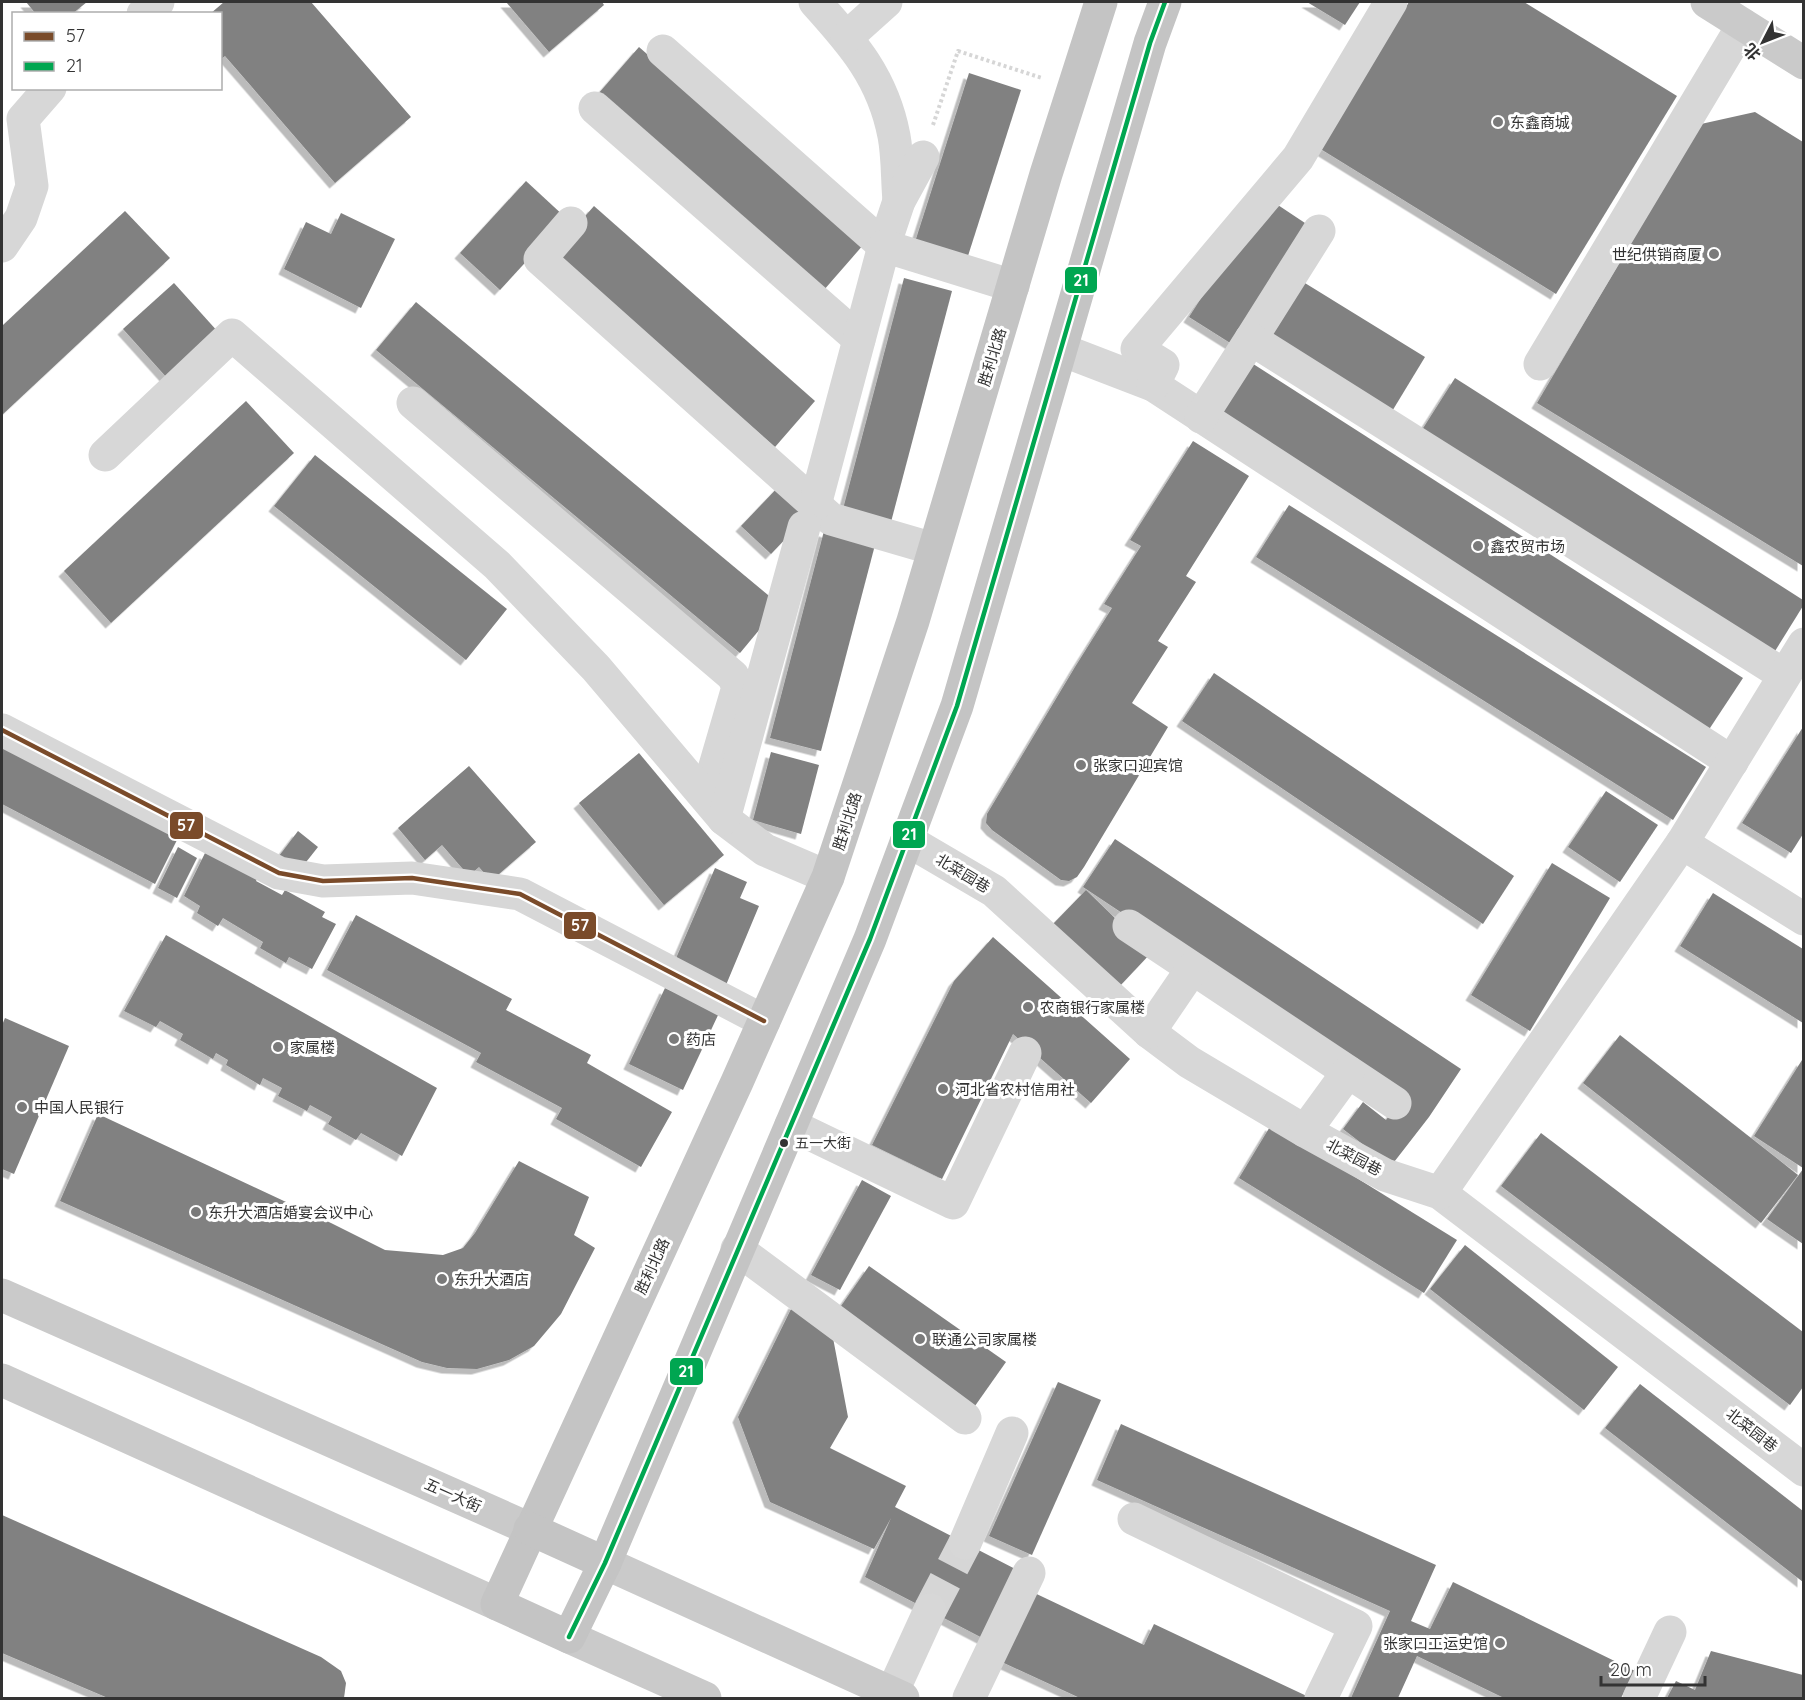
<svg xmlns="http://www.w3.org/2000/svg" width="1805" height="1700" viewBox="0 0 1805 1700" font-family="Quicksand,'Noto Sans SC',sans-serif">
<defs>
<filter id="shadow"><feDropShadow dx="-5.5" dy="5.5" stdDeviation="0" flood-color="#0004"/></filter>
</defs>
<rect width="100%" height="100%" fill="#fff"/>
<!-- building -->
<g fill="#818181" filter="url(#shadow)">
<polygon points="26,2 87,2 72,14 36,14"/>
<polygon points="224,2 311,2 411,117 335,183 225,56 220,60 220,14 210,14"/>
<polygon points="506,2 602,2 604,5 549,52"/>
<polygon points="1307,2 1360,2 1345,25"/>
<polygon points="1409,2 1524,2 1677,96 1556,294 1319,148"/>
<polygon points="639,47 864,244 823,291 598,94"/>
<polygon points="969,73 1021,90 967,259 915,242"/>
<polygon points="1755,112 1803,142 1803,566 1537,403 1701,124"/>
<polygon points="526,181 566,218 500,290 460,253"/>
<polygon points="1266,197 1311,227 1235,346 1189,317"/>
<polygon points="594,206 815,401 775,447 553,253"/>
<polygon points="125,211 170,258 2,415 2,326"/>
<polygon points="341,213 395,239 361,308 284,269 306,222 331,234"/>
<polygon points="904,278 952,291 891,522 843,509"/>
<polygon points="1300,280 1425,357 1391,413 1266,336"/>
<polygon points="174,283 219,333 168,379 123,329"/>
<polygon points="416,302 780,605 740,653 376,350"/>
<polygon points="1247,360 1743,678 1708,731 1212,415"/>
<polygon points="1455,378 1803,600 1803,606 1772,656 1420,433"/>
<polygon points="246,401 294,453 111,623 64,571"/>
<polygon points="1193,441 1249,476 1186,576 1196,582 1158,641 1168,647 1132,703 1168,727 1084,867 1077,877 1069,881 1061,880 992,830 986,823 987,814 1075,667 1112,608 1104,604 1141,546 1130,540"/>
<polygon points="315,455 507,609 466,660 274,506"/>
<polygon points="782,483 812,511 771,554 741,526"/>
<polygon points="1289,505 1706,767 1673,820 1256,557"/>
<polygon points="824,531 875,545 821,751 770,738"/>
<polygon points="1214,673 1514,876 1483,924 1182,721"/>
<polygon points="1803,727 1803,834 1791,853 1742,823"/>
<polygon points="2,739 182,830 155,884 2,804"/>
<polygon points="771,752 819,765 801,834 753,820"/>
<polygon points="639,753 724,855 664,905 579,803"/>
<polygon points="469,766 536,842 491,881 479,867 469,876 442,845 425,860 398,828"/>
<polygon points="1606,791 1658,825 1620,882 1568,847"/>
<polygon points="298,831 318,847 299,871 279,856"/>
<polygon points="1115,839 1461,1069 1429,1117 1391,1166 1343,1129 1363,1102 1386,1120 1402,1099 1083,887"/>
<polygon points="178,847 197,858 177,898 158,888"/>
<polygon points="205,853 259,875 256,881 282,895 285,890 325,912 322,917 336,924 312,969 289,957 286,963 260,948 263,942 223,918 218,926 197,913 200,906 184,896"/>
<polygon points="1552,863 1610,898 1530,1031 1471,995"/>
<polygon points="715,868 747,882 740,898 759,906 726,985 674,963"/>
<polygon points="1086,890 1151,953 1118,988 1053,924"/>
<polygon points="1713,893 1803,949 1803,1023 1680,946"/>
<polygon points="356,915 512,999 506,1010 591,1055 587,1063 672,1112 641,1167 556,1119 562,1108 476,1062 481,1053 327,970"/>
<polygon points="166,935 437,1088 402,1156 361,1133 356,1140 328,1124 332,1117 310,1105 307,1111 278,1096 282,1088 263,1078 260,1085 226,1065 228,1060 216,1053 213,1059 180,1040 183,1034 160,1021 156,1027 124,1011"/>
<polygon points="993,937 1130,1059 1091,1103 1013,1034 942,1179 872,1145 954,981"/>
<polygon points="665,988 719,1013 683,1090 629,1064"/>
<polygon points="5,1018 69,1046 14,1174 2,1169 2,1025"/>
<polygon points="1620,1035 1798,1175 1761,1223 1583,1083"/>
<polygon points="1802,1060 1803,1061 1803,1168 1754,1136"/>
<polygon points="98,1114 331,1223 385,1250 443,1255 463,1248 475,1233 519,1161 589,1197 574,1235 595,1248 561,1314 534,1346 509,1360 477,1369 447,1368 422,1362 60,1201"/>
<polygon points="1271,1125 1457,1240 1424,1293 1239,1178"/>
<polygon points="1541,1133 1803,1332 1803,1387 1790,1405 1501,1186"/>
<polygon points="1803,1169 1803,1244 1767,1219"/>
<polygon points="862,1180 891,1196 840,1290 811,1275"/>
<polygon points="1465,1245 1618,1367 1584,1410 1430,1289"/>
<polygon points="869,1266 1006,1362 970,1413 834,1316"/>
<polygon points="794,1303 830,1322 848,1417 830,1448 906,1486 895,1507 1027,1575 994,1644 865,1577 891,1518 874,1549 770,1502 738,1417"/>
<polygon points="1058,1382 1101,1400 1032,1555 989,1536"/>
<polygon points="1640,1384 1803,1511 1803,1582 1605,1428"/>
<polygon points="1121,1424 1436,1565 1411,1621 1430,1629 1453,1582 1635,1671 1621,1698 1504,1698 1417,1656 1398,1698 1351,1698 1390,1611 1097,1480"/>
<polygon points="2,1515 321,1657 341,1671 346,1683 344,1698 108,1698 2,1653"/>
<polygon points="1024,1588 1144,1645 1154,1624 1311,1698 1080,1698 991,1657"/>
<polygon points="1711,1651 1803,1675 1803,1698 1667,1698 1676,1681 1695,1690"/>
</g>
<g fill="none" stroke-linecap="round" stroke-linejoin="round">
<!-- minor-tunnel -->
<polyline stroke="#d6d6d6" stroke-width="33" stroke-dasharray="33 16" stroke-linecap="butt" points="930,1610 965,1543"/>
<!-- path -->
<polyline stroke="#d6d6d6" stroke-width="4" stroke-dasharray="3 3" stroke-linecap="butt" points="933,125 958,51 1042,78"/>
<!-- minor -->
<g stroke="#d7d7d7" stroke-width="33">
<path d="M815 2C853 44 883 78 894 136 898 157 897 179 899 201"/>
<polyline points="143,14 158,2"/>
<polyline points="847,37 886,2"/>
<polyline points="663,51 884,246 899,201 923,157"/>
<polyline points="595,108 859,339"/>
<polyline points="571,223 540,259 831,519 934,549"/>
<polyline points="2,246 21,218 32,186 23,119 50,88"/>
<polyline points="1251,339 1319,231"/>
<polyline points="1062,350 1153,385 1732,762"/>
<polyline points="1540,364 1743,25"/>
<polyline points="1153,385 1163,365 1137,349 1298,158 1391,2"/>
<polyline points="413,403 733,676 738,687 706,797"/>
<polyline points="1201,417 1251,339 1784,675"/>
<polyline points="105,455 232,335 497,565 596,668 724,819 765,850 828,877"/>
<polyline points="815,505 884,246 1013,286"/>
<polyline points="2,730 279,873 323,881 412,878 520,894 764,1021"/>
<polyline points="724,819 804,527"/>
<polyline points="907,840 994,891 1149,1032 1189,1062 1305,1131 1385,1175 1440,1193 1804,1470"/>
<polyline points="1682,843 1804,919"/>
<polyline points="1129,926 1395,1103"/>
<polyline points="1149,1032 1192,969"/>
<polyline points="791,1125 953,1203 1025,1053"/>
<polyline points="1305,1131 1348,1072"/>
<polyline points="1440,1193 1682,843 1804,644"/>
<polyline points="737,1249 965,1418"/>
<polyline points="1134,1519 1356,1626 1321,1698"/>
<polyline points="965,1543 1012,1433"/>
<polyline points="892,1693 930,1610"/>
<polyline points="969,1698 1029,1573"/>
<polyline points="1639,1698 1670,1632"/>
</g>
<!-- major -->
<g stroke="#cacaca" stroke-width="33">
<polyline points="1707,2 1804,63"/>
<polyline points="2,1295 530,1529"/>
<polyline points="2,1380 497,1604"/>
<polyline points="605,1563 903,1698"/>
<polyline points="569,1637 705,1698"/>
</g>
<!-- highway -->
<g stroke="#c4c4c4" stroke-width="33">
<polyline points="1101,2 1046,174 913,621 828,877 737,1082 497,1604 569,1637 605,1563 870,939 957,706 1150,43 1165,2"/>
<polyline points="530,1529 605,1563"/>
</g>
<!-- bus-1 casing -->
<g stroke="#fff" stroke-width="9">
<polyline id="bus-1" points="2,730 279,873 323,881 412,878 520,894 764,1021"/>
</g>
<!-- bus-2 casing -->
<g stroke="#fff" stroke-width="9">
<polyline id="bus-2" points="569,1637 605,1563 870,939 957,706 1150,43 1165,2"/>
</g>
<!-- bus-1 -->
<use href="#bus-1" stroke="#7a4b2a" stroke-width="4.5"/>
<!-- bus-2 -->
<use href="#bus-2" stroke="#00a651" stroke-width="4.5"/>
</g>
<!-- markers -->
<g fill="#7a7a7a" stroke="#fff" stroke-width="2">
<circle cx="1498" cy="122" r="6"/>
<circle cx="1714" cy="254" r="6"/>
<circle cx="1478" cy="546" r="6"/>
<circle cx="1081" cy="765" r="6"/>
<circle cx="1028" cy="1007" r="6"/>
<circle cx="674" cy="1039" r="6"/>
<circle cx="278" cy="1047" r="6"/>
<circle cx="943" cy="1089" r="6"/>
<circle cx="22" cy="1107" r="6"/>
<circle cx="196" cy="1212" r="6"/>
<circle cx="442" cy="1279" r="6"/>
<circle cx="920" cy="1339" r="6"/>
<circle cx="1500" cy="1643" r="6"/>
</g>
<circle fill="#333" stroke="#fff" stroke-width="2" cx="784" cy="1143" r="5"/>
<g text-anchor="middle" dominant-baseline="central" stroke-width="6" stroke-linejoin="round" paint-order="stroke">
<!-- bus labels -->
<g font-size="14" fill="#333" stroke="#fff" text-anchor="start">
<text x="795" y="1143">五一大街</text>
</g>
<!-- poi labels -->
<g font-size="15" fill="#333" stroke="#fff" text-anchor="start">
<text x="1510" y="122">东鑫商城</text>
<text x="1702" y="254" text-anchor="end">世纪供销商厦</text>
<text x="1490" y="546">鑫农贸市场</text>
<text x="1093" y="765">张家口迎宾馆</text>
<text x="1040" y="1007">农商银行家属楼</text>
<text x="686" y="1039">药店</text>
<text x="290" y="1047">家属楼</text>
<text x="955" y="1089">河北省农村信用社</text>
<text x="34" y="1107">中国人民银行</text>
<text x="208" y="1212">东升大酒店婚宴会议中心</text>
<text x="454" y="1279">东升大酒店</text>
<text x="932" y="1339">联通公司家属楼</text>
<text x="1488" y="1643" text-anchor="end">张家口工运史馆</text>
</g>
<!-- street labels -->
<g font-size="15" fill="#333" stroke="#fff">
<text transform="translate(992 357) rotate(-73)">胜利北路</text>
<text transform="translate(847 821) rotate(-72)">胜利北路</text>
<text transform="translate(963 873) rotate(31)">北菜园巷</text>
<text transform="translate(1354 1157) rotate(28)">北菜园巷</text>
<text transform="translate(652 1266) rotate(-65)">胜利北路</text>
<text transform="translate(1752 1430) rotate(38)">北菜园巷</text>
<text transform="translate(453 1495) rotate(24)">五一大街</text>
</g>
</g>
<g stroke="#fff" stroke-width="2">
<rect x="1064" y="266" width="34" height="28" rx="6" fill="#00a651"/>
<rect x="169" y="811" width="35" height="29" rx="6" fill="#7a4b2a"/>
<rect x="892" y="820" width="34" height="29" rx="6" fill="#00a651"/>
<rect x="563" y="911" width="34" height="29" rx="6" fill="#7a4b2a"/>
<rect x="669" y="1357" width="35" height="29" rx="6" fill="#00a651"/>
</g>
<g font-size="16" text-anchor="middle" font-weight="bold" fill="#fff">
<text x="1081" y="286">21</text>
<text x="186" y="831">57</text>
<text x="909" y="840">21</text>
<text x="580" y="931">57</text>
<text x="686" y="1377">21</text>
</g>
<!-- border -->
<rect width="1805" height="1700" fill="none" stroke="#333333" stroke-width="6"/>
<!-- legend -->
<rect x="12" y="12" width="210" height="78" fill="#ffffff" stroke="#adadad" stroke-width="1.5"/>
<rect x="24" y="32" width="30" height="9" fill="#7a4b2a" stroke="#adadad" stroke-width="1.5"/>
<text x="66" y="42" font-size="18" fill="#333333">57</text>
<rect x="24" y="62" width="30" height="9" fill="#00a651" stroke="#adadad" stroke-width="1.5"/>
<text x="66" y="72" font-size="18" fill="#333333">21</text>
<!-- north arrow -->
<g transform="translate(1763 42) rotate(228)" stroke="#ffffff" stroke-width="4.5" paint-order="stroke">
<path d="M0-4.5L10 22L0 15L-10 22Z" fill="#333333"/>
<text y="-9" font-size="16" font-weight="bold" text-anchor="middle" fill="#333333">北</text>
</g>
<!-- scale -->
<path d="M1601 1676v9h104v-9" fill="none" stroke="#333333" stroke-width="3"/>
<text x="1610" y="1676" font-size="18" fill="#333333" stroke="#ffffff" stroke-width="4.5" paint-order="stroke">20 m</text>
</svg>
